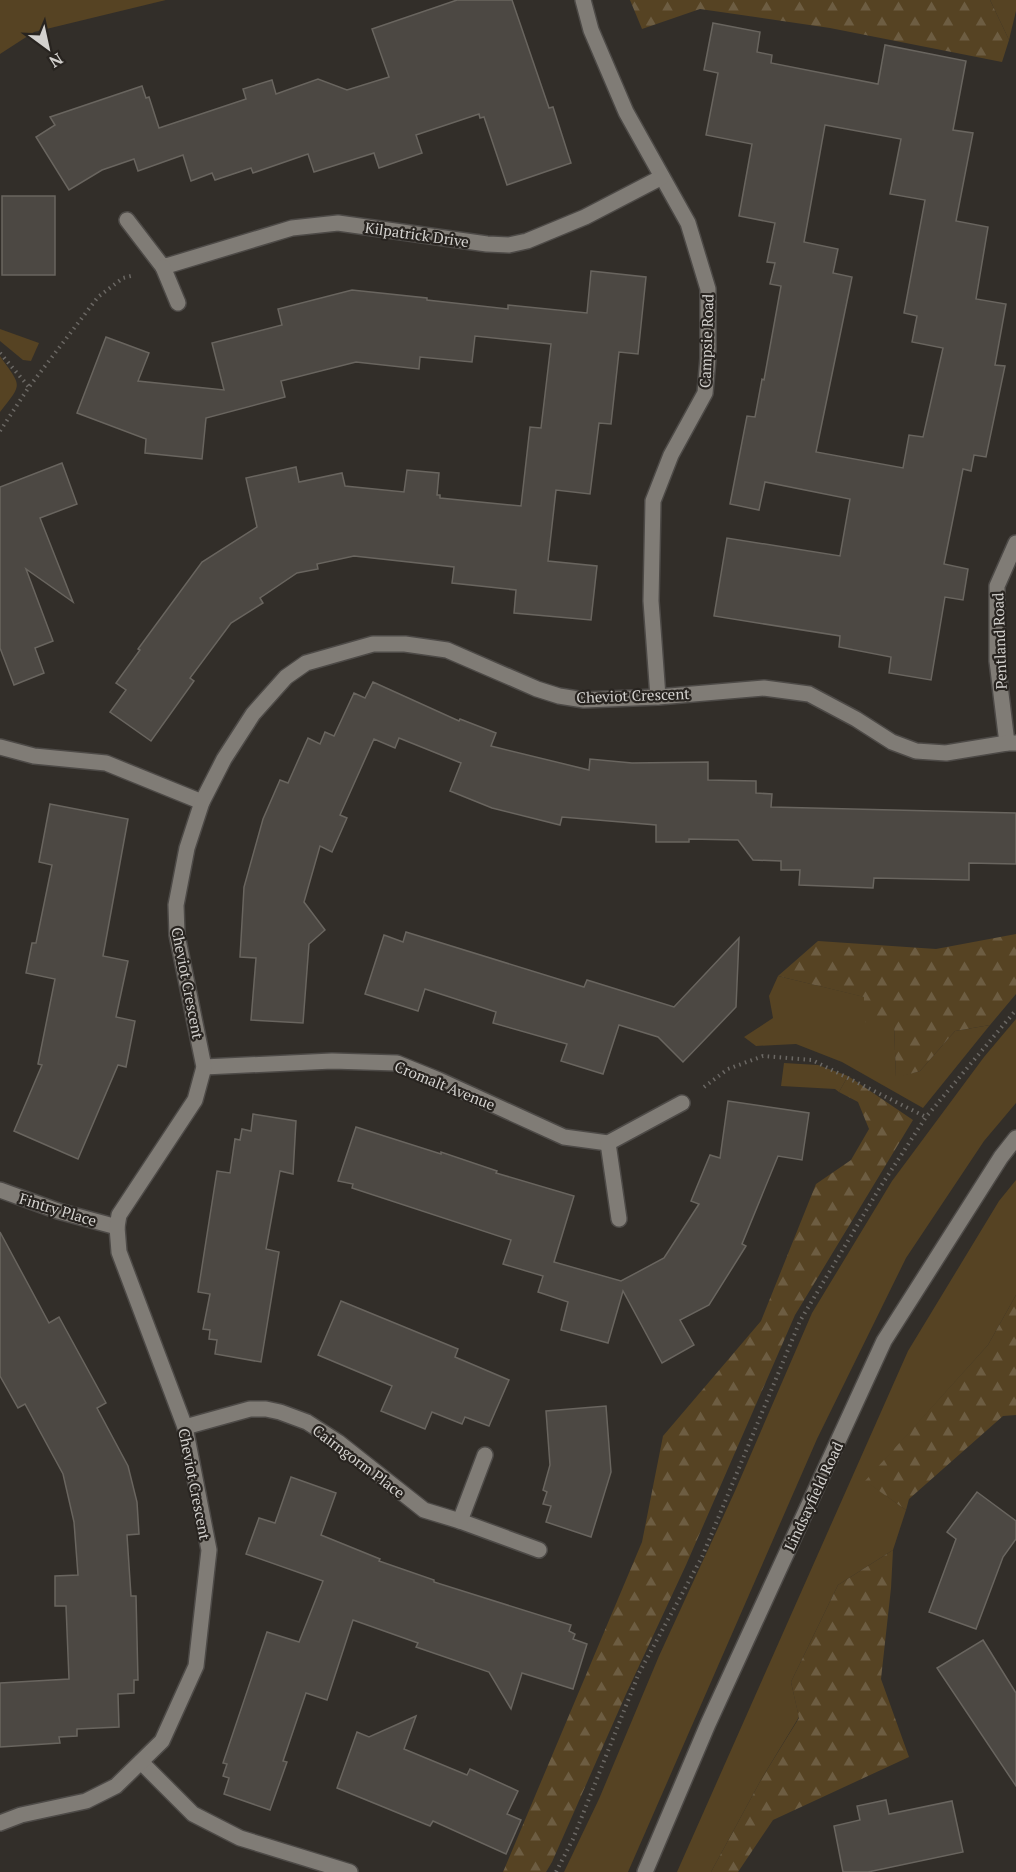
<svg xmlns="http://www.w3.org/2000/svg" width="1016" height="1872" viewBox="0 0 1016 1872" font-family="'PT Serif',serif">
<defs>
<pattern id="forest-firs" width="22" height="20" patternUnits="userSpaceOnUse" patternTransform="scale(1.5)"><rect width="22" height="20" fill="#564323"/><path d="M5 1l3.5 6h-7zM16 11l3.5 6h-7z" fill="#6d5d42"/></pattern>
</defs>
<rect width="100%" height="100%" fill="#322e29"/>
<!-- grass -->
<g fill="#564323">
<polygon points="0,0 166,0 34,32 0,54"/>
<polygon points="990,0 1016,0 1016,11 1009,40"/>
<polygon points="0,329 39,343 31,361 23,360 0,341"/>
<path d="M0 356C21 387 24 382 0 412Z"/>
<polygon points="778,976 865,997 894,1024 896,1077 920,1071 955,1031 990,1025 923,1108 842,1062 796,1044 756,1046 744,1037 773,1018 769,996"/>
<polygon points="1016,1019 1016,1103 984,1141 906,1258 817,1439 628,1872 564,1872 599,1799 659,1656 735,1491 812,1313 892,1181 984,1057"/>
<polygon points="784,1063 818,1065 848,1076 839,1092 835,1089 781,1086"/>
<polygon points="1016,1180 1016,1295 988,1345 866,1481 906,1510 893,1550 838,1585 791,1682 799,1717 762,1778 711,1872 677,1872 908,1351 999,1201"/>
</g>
<!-- forest -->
<g fill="url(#forest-firs)">
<polygon points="630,0 990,0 1009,40 1002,62 830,28 700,9 642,29"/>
<polygon points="1016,934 1016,994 990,1025 955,1031 920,1071 896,1078 894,1024 864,1022 864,997 778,976 818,941 936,949"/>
<polygon points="848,1076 913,1120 795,1315 686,1565 626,1694 552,1862 546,1872 503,1872 642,1542 663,1436 761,1321 816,1184 851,1160 869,1129 858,1102 839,1092"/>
<polygon points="1016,1295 1016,1415 1003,1416 909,1499 906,1510 865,1481 988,1345"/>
<polygon points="893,1550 891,1588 881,1679 909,1757 773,1820 738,1872 711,1872 762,1778 799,1718 791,1682 838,1585"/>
</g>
<!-- building -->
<g fill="#4c4843" stroke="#69655f" stroke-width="1.5" fill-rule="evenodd">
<polygon points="457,0 512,0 549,108 553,107 571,163 507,185 484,117 480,118 479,114 416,135 422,153 379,168 374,153 314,172 308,154 253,173 251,168 215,180 212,173 191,181 183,155 138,171 134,159 102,170 69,190 36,137 55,125 50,117 142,86 146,98 149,97 159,128 246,99 243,89 272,80 276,94 318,79 347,90 389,77 372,29"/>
<path d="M713 23 760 32 757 52 772 55 771 63 878 84 885 45 966 61 953 130 973 133 956 221 988 227 976 299 1006 304 995 365 1005 366 986 457 974 455 971 471 963 469 944 564 968 569 963 600 945 597 931 680 889 673 891 657 839 647 840 636 714 616 727 538 840 556 850 499 765 482 759 510 730 504 747 416 755 417 762 379 764 380 781 286 770 284 775 263 767 262 775 223 739 216 752 144 706 135 718 73 704 70ZM825 125 901 139 890 194 925 200 904 313 917 316 912 342 943 348 923 437 909 435 903 468 816 452 852 277 833 273 838 249 804 242Z"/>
<rect x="2" y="196" width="53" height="79"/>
<polygon points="591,271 646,277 638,354 619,352 611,424 599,423 590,494 556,490 548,561 597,566 591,620 514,613 516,590 452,583 454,567 354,556 317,564 318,569 297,573 260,598 263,603 231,623 190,678 194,681 151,741 110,712 126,690 116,683 140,650 138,649 202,562 257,527 246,478 296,467 299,482 342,473 345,486 404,492 407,470 439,473 437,495 440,495 440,498 521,506 530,427 541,428 551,344 475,336 472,362 420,357 419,369 356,362 281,381 285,397 206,418 202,459 145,453 146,439 77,413 106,337 149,353 138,381 224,390 212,343 282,325 278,309 352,290 427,298 427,300 508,309 508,305 587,313"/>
<polygon points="62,463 77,504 40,518 73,602 26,569 53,641 35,648 44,673 14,685 0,648 0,487"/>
<polygon points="373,682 459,721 460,719 496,733 491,746 589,770 590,759 632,763 708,762 708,780 756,781 756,793 772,794 771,807 1016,813 1016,864 969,863 969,880 874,878 873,888 799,885 800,870 781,870 781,861 753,860 738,840 689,839 689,842 656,842 656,825 562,817 560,825 492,808 450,791 461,763 399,738 395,748 374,739 340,815 347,818 332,852 320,846 304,902 325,930 309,944 303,1023 251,1020 256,958 240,957 244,887 263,819 280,780 288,783 308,738 320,744 325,732 334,736 354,693 365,698"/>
<polygon points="50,804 128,819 103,956 128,961 116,1017 135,1021 126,1067 118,1065 78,1159 14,1131 42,1065 38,1064 55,979 26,973 32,943 36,943 52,865 39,862"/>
<polygon points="406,932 584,987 587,980 674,1007 739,938 736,1007 683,1062 658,1037 619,1025 603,1074 561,1061 567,1044 493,1023 496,1012 425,989 418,1011 365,994 384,935 403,942"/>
<polygon points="728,1101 809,1113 802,1160 778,1156 742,1244 746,1246 709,1305 680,1320 694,1345 662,1363 623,1291 608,1343 561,1330 568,1302 538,1292 543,1276 503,1264 511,1240 352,1188 353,1184 338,1181 356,1127 441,1154 441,1152 497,1171 496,1173 574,1196 554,1262 621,1281 664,1258 699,1204 691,1201 710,1155 720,1158"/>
<polygon points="253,1114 296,1121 293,1174 280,1171 266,1249 279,1252 261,1362 215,1354 217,1340 209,1339 210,1330 203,1329 210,1294 198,1292 217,1171 230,1173 235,1139 240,1140 242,1129 251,1131"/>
<polygon points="0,1232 49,1323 59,1317 106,1403 97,1408 128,1466 137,1502 139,1534 127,1535 131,1596 136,1596 138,1680 134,1680 134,1693 118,1694 119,1727 77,1729 77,1736 59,1737 60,1743 0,1747 0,1683 69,1679 66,1606 55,1606 55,1576 78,1575 74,1522 63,1474 25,1404 18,1408 0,1376"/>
<polygon points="341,1301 458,1349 455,1357 509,1380 489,1426 465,1417 462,1424 432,1412 425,1429 381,1411 392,1386 318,1355"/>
<polygon points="606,1406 611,1472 591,1537 546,1522 551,1506 543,1504 547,1492 543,1490 550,1465 546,1411"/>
<polygon points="291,1477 336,1493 321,1535 380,1559 379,1561 434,1580 434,1582 571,1625 569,1631 575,1634 573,1639 587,1644 573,1689 522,1673 511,1709 489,1672 416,1647 418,1643 353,1620 327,1700 306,1693 283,1761 287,1762 270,1810 224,1794 229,1778 223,1776 227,1764 223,1763 267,1632 299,1642 323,1581 246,1554 259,1518 275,1523"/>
<polygon points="977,1492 1016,1521 1016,1539 1003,1557 976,1629 929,1612 956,1539 947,1532"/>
<polygon points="983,1640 1016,1693 1016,1786 937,1668"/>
<polygon points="416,1716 404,1749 467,1775 470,1769 518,1791 507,1814 521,1820 506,1854 433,1821 430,1826 337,1788 357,1732 369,1737"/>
<polygon points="886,1800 889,1814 952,1801 963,1852 868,1872 843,1872 834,1826 860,1820 857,1806"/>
</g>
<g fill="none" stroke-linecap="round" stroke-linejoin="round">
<!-- street casing -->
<g stroke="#4d4a47" stroke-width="18">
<g id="street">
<polyline points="583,0 591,30 626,112 688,223 708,289 708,358 705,393 671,455 653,501 651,601 658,697"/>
<polyline points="127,220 163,267 292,228 338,223 487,244 509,245 527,241 585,217 662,177"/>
<polyline points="163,267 178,303"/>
<polyline points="1007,743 997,661 997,586 1016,543"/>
<polyline points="0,747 34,756 106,763 202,802"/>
<polyline points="204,1067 332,1061 397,1063 439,1080 564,1137 608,1143 682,1103"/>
<polyline points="608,1143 619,1219"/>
<polyline points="0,1190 58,1211 117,1227"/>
<polyline points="185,1427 250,1409 266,1409 280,1412 307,1422 338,1442 424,1510 460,1521 539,1550"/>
<polyline points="460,1521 485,1455"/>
<polyline points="141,1762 193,1814 240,1838 350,1872"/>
<polyline points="0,1823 21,1815 86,1801 116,1786 162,1741 196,1666 209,1550 185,1427 119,1252 117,1227 119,1215 195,1100 204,1067 177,935 176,905 187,848 202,802 224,759 253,714 286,677 306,663 373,644 405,644 447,650 537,689 559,696 584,700 658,697 764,688 809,694 856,719 892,742 916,751 946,753 1007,743 1016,743"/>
</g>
</g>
<!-- secondary casing -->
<g stroke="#4d4a47" stroke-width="18">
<polyline id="secondary" points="645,1872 708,1724 884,1341 1001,1157 1016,1138"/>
</g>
<!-- path -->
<g stroke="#6b6864" stroke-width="4" stroke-dasharray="1.5 4.5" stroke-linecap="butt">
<polyline points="0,353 29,387"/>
<polyline points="0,431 29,387 98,297 123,278 135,275"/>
<polyline points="704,1087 728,1069 763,1056 812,1060 926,1117"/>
<polyline points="556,1872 573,1839 639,1673 702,1557 800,1321 879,1189 926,1117 1016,1010"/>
</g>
<!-- street -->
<use href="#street" stroke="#807c76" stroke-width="15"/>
<!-- secondary -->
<use href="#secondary" stroke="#807c76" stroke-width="15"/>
</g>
<g text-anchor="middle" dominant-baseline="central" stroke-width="4.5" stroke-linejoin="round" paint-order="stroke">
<!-- street labels -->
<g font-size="15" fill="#d3d1ce" stroke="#282420">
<text transform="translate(417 234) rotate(8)">Kilpatrick Drive</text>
<text transform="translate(706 341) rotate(-88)">Campsie Road</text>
<text transform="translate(999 641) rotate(-92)">Pentland Road</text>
<text transform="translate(633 695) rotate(-2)">Cheviot Crescent</text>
<text transform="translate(188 983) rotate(79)">Cheviot Crescent</text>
<text transform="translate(445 1085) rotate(22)">Cromalt Avenue</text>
<text transform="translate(58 1209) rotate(17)">Fintry Place</text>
<text transform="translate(359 1461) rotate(37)">Cairngorm Place</text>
<text transform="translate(195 1484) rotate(79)">Cheviot Crescent</text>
<text transform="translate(813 1496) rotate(-65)">Lindsayfield Road</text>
</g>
</g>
<!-- north arrow -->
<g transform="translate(48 48) rotate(147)" stroke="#282420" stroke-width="4.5" paint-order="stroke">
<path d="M0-4.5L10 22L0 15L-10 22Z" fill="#d3d1ce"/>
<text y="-9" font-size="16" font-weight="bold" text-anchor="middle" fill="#d3d1ce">N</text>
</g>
</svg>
